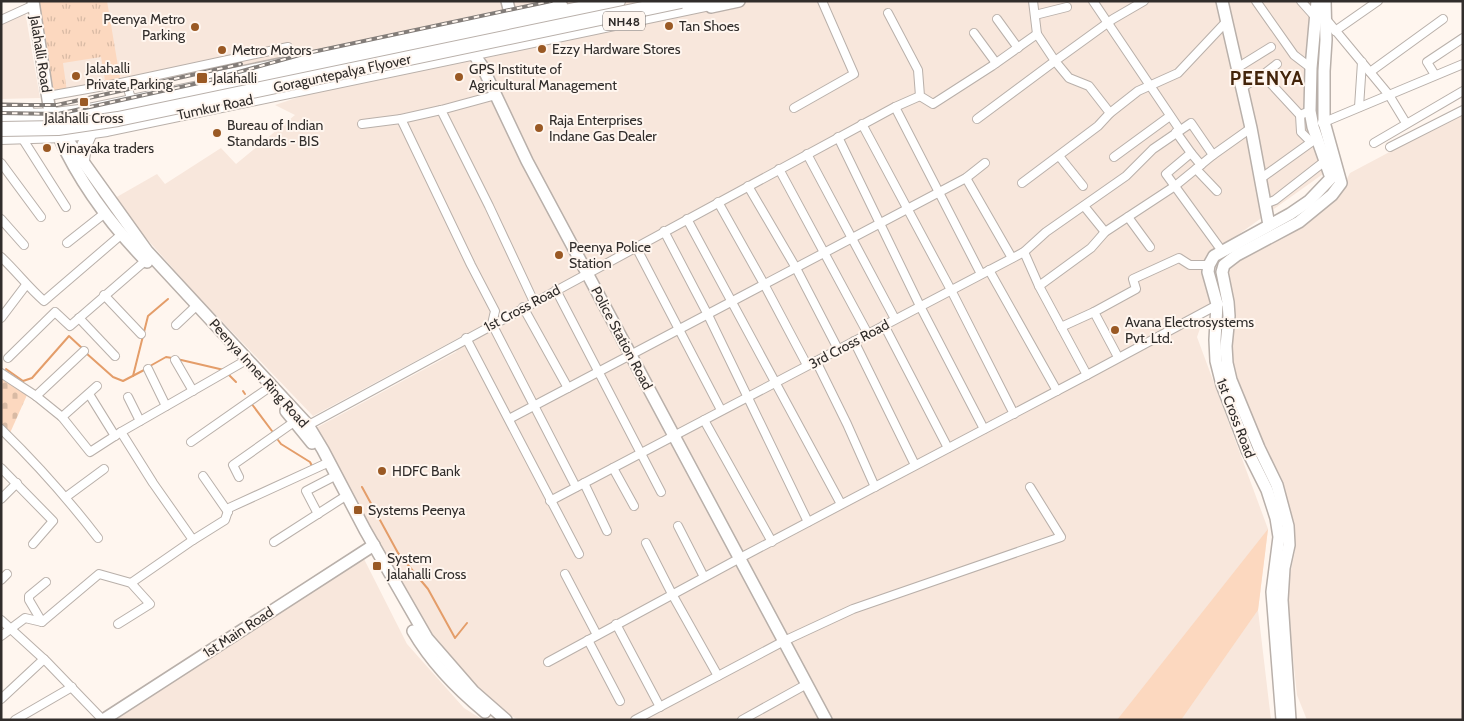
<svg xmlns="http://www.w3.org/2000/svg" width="1464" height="721" viewBox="0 0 1464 721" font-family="Cabin,sans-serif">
<defs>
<pattern id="grass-tufts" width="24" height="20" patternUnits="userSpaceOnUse" patternTransform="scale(1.25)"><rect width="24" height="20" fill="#fcd8bf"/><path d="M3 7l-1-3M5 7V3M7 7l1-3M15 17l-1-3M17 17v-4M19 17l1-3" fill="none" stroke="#d8baa4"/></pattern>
<pattern id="cemetery-stones" width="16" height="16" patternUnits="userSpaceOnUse" patternTransform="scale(1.25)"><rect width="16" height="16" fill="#fcd8bf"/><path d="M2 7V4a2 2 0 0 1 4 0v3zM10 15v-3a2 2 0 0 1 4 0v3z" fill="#d8baa4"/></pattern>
</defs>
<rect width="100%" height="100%" fill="#fff6ef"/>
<!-- built -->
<g fill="#f8e7dc">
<polygon points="35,1 1313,1 1306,107 1330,169 1211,254 1210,300 1197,337 1268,529 1258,610 1271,720 519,720 495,708 433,640 316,428 456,352 464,335 313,416 192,290 125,214 115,198 157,174 165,184 221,148 236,164 295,115 275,105 326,88 311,56 54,94"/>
<polygon points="25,11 40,98 1,99 1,22"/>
<polygon points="1463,113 1463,720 1307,720 1297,695 1286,593 1295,551 1292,516 1230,359 1234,307 1228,264 1341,190 1350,173"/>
<polygon points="364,559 407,644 464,708 483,720 105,720"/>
</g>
<!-- grass -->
<polygon fill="url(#grass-tufts)" points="38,1 107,1 121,84 106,86 101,57 63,63 67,92 54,94"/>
<!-- cemetery -->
<polygon fill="url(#cemetery-stones)" points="1,378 27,395 10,433 1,424"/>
<!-- park -->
<polygon fill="#fcd8bf" points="1268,529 1258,610 1181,720 1117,720"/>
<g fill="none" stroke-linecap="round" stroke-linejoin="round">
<!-- stream -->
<g stroke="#e49d69" stroke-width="2">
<polyline points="86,353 113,377 123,381 146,369"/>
<polyline points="177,359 224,370"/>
<polyline points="150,366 166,357 172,358"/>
<polyline points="6,369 23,381 32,378 69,336 83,349"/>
<polyline points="227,373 236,382"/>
<polyline points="133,376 148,316 168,299"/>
<polyline points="243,391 245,394"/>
<polyline points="251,403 272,431"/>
<polyline points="278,440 281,444 310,462 312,466"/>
<polyline points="362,487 398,553 428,589 455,638 467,623"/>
</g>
<!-- street casing -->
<g stroke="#b9b0aa" stroke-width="10">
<g id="street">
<polyline points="1093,1 1180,130"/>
<polyline points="1256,1 1294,55 1311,68"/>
<polyline points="1301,1 1317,19 1326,19 1389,95 1406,123"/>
<polyline points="888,13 918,70 920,96 933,104 992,66 1037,34"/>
<polyline points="1035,15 1067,7"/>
<polyline points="997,19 1018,48"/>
<polyline points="1,20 34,5"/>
<polyline points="1335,31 1378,1"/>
<polyline points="974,33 996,63"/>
<polyline points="1237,68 1271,47"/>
<polyline points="1370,72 1443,19"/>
<polyline points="1263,75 1277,64"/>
<polyline points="1435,75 1427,62 1463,38"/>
<polyline points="121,83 288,47"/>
<polyline points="1241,88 1263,75 1300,115 1310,111"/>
<polyline points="496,95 441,110 401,119 471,265 495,311 492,324 576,487"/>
<polyline points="48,96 121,83 128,89 130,95"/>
<polyline points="895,107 981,274"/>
<polyline points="1359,107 1362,62"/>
<polyline points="794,108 854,74 822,1"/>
<polyline points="441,110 489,206 534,302"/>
<polyline points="1110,113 1138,91 1178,73 1226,22"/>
<polyline points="1300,115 1301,132 1311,142"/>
<polyline points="977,119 1055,61 1037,34 1033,1"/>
<polyline points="1322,123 1463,64"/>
<polyline points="362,124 401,119"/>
<polyline points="862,124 951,290 1014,414"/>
<polyline points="1176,132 1191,153"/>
<polyline points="838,137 920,306 984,429"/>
<polyline points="24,141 66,207"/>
<polyline points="1374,143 1463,91"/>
<polyline points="1390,147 1463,110"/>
<polyline points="807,154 895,319"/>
<polyline points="1059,156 1083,186"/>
<polyline points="1114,157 1170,116"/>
<polyline points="1,163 41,217"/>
<polyline points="1201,165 1191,153 1166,174 1222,251"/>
<polyline points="779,169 868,334"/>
<polyline points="1196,169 1217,191"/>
<polyline points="966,178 1012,258"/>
<polyline points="1260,179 1317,138"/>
<polyline points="1022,183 1098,126 1110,113 1089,86 1069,78 1055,61 1113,19 1144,1"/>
<polyline points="748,186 796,268 838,349"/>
<polyline points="718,202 764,284 807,365"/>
<polyline points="1265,204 1275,200 1325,161"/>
<polyline points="1084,206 1105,232"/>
<polyline points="1128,217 1150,247"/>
<polyline points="1,219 24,245"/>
<polyline points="687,219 841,504"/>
<polyline points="664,231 708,315 808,522"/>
<polyline points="67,243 105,213"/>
<polyline points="636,247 721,410"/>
<polyline points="1024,252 1039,286 1087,375"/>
<path d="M1 257C16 271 28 287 44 301L122 234"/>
<polyline points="989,270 1057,391"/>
<polyline points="1039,286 1091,248 1105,232 1175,186 1213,155"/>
<polyline points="556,290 661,492"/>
<polyline points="104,295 141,334"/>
<polyline points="523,307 568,388"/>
<polyline points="1,318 26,285"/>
<polyline points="79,318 115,356"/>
<polyline points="176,325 194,308"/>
<polyline points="884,325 948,448"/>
<polyline points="1061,327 1094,312"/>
<polyline points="466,338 579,554"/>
<polyline points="854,341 915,465"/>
<polyline points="1118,357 1094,312 1136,289 1133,279 1179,258 1190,265 1209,265"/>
<polyline points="8,358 55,312 70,326 145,261"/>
<polyline points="175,360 193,391"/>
<polyline points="816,361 847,424 875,487"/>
<polyline points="148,369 166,406"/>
<polyline points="1,373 36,396 62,417 90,452 121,432 243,362"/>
<polyline points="89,394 115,436"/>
<polyline points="36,396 84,351"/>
<polyline points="128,397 140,421"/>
<polyline points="62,417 97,386"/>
<polyline points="509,419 966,178 985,163"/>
<polyline points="704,420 772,542"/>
<polyline points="305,427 895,107 920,96"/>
<path d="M1 429C36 463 68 499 98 538"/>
<polyline points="121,432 153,483 193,540 225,520 229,508 325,464"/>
<polyline points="191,442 267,389"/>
<polyline points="1,468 53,521 33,544"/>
<polyline points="613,468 634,506"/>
<polyline points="203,476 228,512"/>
<polyline points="239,477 233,465 294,422"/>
<polyline points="584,483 607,531"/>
<polyline points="66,497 104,469"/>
<polyline points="1,499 17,483"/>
<polyline points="550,501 1024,252 1046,232 1126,176 1153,149 1191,123 1213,155 1251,128"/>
<polyline points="318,514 306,491 331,478"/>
<polyline points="678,526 704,577"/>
<polyline points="274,542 341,499"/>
<polyline points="646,543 672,594 718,676"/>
<polyline points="565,574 597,635"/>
<polyline points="1,580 7,574"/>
<polyline points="131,583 193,540"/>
<polyline points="1,620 47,662 103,720"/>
<polyline points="42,622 29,600 29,596 46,582"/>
<polyline points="616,624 660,707"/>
<polyline points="1,636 25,618 42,622 99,574 131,583 150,604 118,624"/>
<polyline points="588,640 620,701"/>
<polyline points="548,662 740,558 1087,375 1219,304"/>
<polyline points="1,699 44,659"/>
<polyline points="15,720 72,687"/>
<polyline points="635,720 784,641 853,609 1061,537 1030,487"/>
<polyline points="742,720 807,684"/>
</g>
</g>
<!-- secondary casing -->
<g stroke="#b9b0aa" stroke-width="14">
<g id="secondary">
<polyline points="33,1 49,106"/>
<polyline points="507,1 512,21"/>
<polyline points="1222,1 1251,128 1269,225"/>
<polyline points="711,7 739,1"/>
<polyline points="472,46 473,53 482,66 527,161 826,720"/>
<polyline points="208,79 562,6"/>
<polyline points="49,106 64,135 147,251 308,425 323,450 365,530 427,638 474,692 506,720"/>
<polyline points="1,109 28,110"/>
<path d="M59 137C80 183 112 226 147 262"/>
<polyline points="286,411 312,443"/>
<path d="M413 631C431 662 457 689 485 712"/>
<polyline points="103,720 374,545"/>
<polyline points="1282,720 1272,592 1279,537 1276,518 1267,490 1247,450 1222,385 1216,361 1215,340 1217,304 1208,272 1209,265 1214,256 1290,214 1309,201 1331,178 1313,127 1310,111 1311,68 1317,1"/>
<polyline points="1290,720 1282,600 1284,568 1289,545 1288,526 1277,485 1259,448 1231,380 1227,363 1226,346 1229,316 1228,302 1222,272 1224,265 1237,255 1299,222 1332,195 1341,183 1324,122 1324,71 1326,40 1325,1"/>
</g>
</g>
<!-- highway casing -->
<g stroke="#b9b0aa" stroke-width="16">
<g id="highway">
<polyline points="1,117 55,115 88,111 618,1"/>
<polyline points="1,137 64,135 107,129 720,1"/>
<polyline points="82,160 84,146 90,132"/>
</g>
</g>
<!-- street -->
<use href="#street" stroke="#fff" stroke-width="8"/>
<!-- secondary -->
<use href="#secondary" stroke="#fff" stroke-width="11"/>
<!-- highway -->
<use href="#highway" stroke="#fff" stroke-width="14"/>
<!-- rail casing -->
<g stroke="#837d79" stroke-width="4">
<g id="rail">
<polyline points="1,105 57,105 241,64"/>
<polyline points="1,113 58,114 203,82 303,54 551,1"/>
</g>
</g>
<!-- rail -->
<use href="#rail" stroke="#fff6ef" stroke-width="2" stroke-dasharray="5.5" stroke-linecap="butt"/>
<!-- highway-bridge casing -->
<g stroke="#b9b0aa" stroke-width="16" stroke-linecap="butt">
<polyline id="highway-bridge" points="1,129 58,128 118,119 681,1"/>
</g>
<!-- highway-bridge -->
<use href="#highway-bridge" stroke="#fff" stroke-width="14"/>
</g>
<!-- markers -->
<g fill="#9a5924" stroke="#fff6ef" stroke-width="2">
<circle cx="669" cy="26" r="5"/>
<circle cx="195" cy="27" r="5"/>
<circle cx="542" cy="49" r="5"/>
<circle cx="222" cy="50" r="5"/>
<circle cx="76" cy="76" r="5"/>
<circle cx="459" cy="77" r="5"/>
<rect x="196" y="72" width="12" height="12" rx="2.5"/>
<rect x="79" y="97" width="10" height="10" rx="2.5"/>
<circle cx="539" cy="128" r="5"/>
<circle cx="217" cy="133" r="5"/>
<circle cx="47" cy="148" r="5"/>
<circle cx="559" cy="255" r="5"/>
<circle cx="1115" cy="330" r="5"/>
<circle cx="382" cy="471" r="5"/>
<rect x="353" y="505" width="10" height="10" rx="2.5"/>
<rect x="372" y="561" width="10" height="10" rx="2.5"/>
</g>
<g text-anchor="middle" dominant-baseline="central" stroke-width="4" stroke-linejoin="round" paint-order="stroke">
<!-- shield labels -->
<rect fill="#fff6ef" stroke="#6f6966" stroke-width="1" x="603" y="11.5" width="42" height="19" rx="4"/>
<g font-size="12" font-weight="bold" fill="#312d2b">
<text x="624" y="21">NH48</text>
</g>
<!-- poi labels -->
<g font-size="14" fill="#312d2b" stroke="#fff6ef" text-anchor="start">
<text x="185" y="19" text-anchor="end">Peenya Metro<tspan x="185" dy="16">Parking</tspan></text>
<text x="679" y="26">Tan Shoes</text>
<text x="552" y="49">Ezzy Hardware Stores</text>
<text x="232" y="50">Metro Motors</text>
<text x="86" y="68">Jalahalli<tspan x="86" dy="16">Private Parking</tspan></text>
<text x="469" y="69">GPS Institute of<tspan x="469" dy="16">Agricultural Management</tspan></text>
<text x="213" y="78">Jalahalli</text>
<text x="84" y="118" text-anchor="middle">Jalahalli Cross</text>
<text x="549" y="120">Raja Enterprises<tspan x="549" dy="16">Indane Gas Dealer</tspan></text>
<text x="227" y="125">Bureau of Indian<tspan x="227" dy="16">Standards - BIS</tspan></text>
<text x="57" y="148">Vinayaka traders</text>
<text x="569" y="247">Peenya Police<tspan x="569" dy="16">Station</tspan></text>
<text x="1125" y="322">Avana Electrosystems<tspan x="1125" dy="16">Pvt. Ltd.</tspan></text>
<text x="392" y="471">HDFC Bank</text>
<text x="368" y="510">Systems Peenya</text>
<text x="387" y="558">System<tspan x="387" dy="16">Jalahalli Cross</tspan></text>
</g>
<!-- street labels -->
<g font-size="14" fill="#312d2b" stroke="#fff6ef">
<text transform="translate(41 54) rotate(81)">Jalahalli Road</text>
<text transform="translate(342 73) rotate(-12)">Goraguntepalya Flyover</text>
<text transform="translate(215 107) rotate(-12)">Tumkur Road</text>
<text transform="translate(522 308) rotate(-28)">1st Cross Road</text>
<text transform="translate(622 338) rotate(62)">Police Station Road</text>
<text transform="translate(849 344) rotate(-28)">3rd Cross Road</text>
<text transform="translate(259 373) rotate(48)">Peenya Inner Ring Road</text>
<text transform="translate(1236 418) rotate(69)">1st Cross Road</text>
<text transform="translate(238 632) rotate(-33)">1st Main Road</text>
</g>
<!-- district labels -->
<g font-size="19" font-weight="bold" letter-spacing="1" fill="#43240a" stroke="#fff6ef">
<text x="1267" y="78">PEENYA</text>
</g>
</g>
<!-- border -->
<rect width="1464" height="721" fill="none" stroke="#312d2b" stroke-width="5"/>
</svg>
